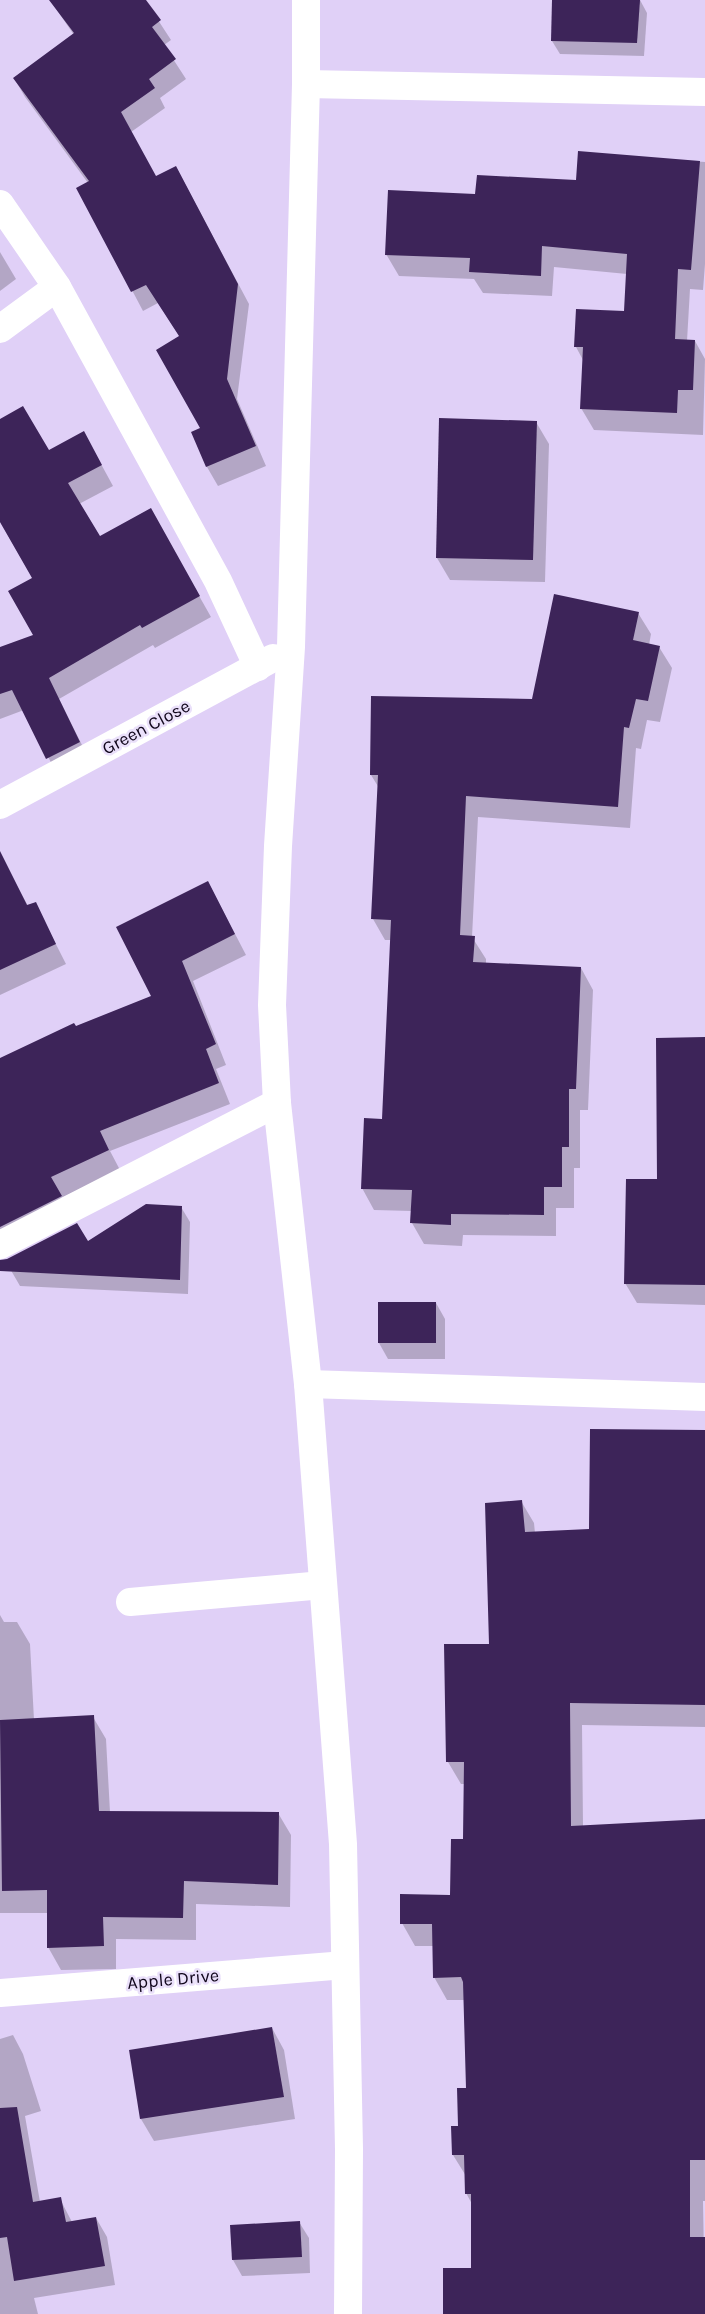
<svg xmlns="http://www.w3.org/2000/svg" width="705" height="2314" viewBox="0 0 705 2314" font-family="Karla,sans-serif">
<rect width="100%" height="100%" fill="#e0d0f7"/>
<!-- shadow -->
<g fill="#0003">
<polygon points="50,0 145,0 171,40 164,45 186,79 160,98 165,108 131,132 156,178 176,167 249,304 237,399 266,466 218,486 207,467 202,429 180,337 158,303 143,311 78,188 88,183 25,97 14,78 74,35"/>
<polygon points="553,0 640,0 647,13 644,56 560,54 552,41"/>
<polygon points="579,153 705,162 705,264 703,290 690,289 687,341 695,341 705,359 703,435 594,430 581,408 583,360 576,347 625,312 627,274 554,267 552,296 483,293 474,279 399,276 386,254 477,195 577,181"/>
<polygon points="0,252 16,279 0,291"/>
<polygon points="0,420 48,452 95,453 113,486 79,504 99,538 150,509 211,617 155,648 153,645 59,699 91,763 59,778 24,710 0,719 0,649 35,636 49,606 0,522"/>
<polygon points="536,422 549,444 545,582 450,580 437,558"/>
<polygon points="638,613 651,634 649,645 659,647 672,668 660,722 647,720 641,749 636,748 630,828 478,817 472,937 486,959 486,964 581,968 593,990 588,1110 580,1110 580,1168 574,1168 574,1208 556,1208 556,1236 463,1235 462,1246 424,1244 412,1223 412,1211 374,1210 362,1188 383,1120 391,940 385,940 373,919 379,788 371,775 533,700"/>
<polygon points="4,862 28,906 35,903 66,964 0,995 0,864"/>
<polygon points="208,882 246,955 193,981 226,1065 216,1069 230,1104 110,1151 120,1170 61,1198 72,1216 0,1251 0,1060 153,996"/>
<polygon points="705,1038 705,1305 637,1303 625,1283"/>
<polygon points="181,1207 190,1222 188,1294 20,1286 5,1260 87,1243"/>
<polygon points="379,1303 436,1303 445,1319 445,1359 388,1359 379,1343"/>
<polygon points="705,1431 705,1727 582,1725 583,1826 705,1821 705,2201 703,2201 705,2314 444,2314 472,2269 472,2204 466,2193 466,2176 453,2155 467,2089 464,2000 447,2000 434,1977 434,1946 415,1946 402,1923 451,1896 464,1840 465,1784 461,1784 448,1762 491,1645 521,1501 534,1523 535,1533 590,1530"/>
<polygon points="0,1615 4,1622 17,1622 30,1644 34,1720 93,1717 106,1739 110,1812 278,1813 291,1835 290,1907 196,1904 196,1940 116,1939 116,1969 61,1970 48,1947 48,1913 0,1913"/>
<polygon points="272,2028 284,2050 295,2119 154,2141 141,2119 130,2051"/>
<polygon points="13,2035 23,2054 41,2111 25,2116 40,2202 60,2199 72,2222 96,2218 107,2237 115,2285 34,2298 38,2314 0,2314 0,2039"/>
<polygon points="299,2222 309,2238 310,2273 242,2276 233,2260 231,2226"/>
</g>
<!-- building -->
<g fill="#3d2459">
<polygon points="49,0 146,0 161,20 152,27 176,59 149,79 155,88 121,112 156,176 176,166 238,284 227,379 256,446 206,467 191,432 200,428 156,350 179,336 146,285 131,292 76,188 89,181 13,78 74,33"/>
<polygon points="552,0 640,0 637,43 551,41"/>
<polygon points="578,151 700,161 691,270 678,269 675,339 695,340 693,390 678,390 677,413 580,409 583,347 574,347 576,309 624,311 627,254 542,246 541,276 469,272 470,258 385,255 388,190 475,194 477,175 576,180"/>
<polygon points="23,406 49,450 84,431 102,465 68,483 100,536 151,508 200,596 142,628 140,625 49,678 80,742 46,759 12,690 0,694 0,647 33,635 8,591 32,578 0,522 0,419"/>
<polygon points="439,418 537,421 533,560 436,558"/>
<polygon points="554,594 639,612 633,640 660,646 648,701 636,699 629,728 624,727 618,807 466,796 460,935 475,936 473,962 581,967 576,1089 569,1089 569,1147 562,1147 562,1187 544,1187 544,1215 451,1214 451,1225 410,1223 412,1190 361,1189 364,1118 382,1119 391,920 371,919 378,775 370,775 371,696 532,699"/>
<polygon points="0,851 27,905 36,902 56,944 0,970"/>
<polygon points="208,881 235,934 182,961 216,1044 206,1049 219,1083 100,1131 109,1150 51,1177 62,1196 0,1227 0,1058 74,1023 76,1026 151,996 116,927"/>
<polygon points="705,1037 705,1285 624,1284 626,1179 657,1179 656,1038"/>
<polygon points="146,1204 182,1206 180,1280 0,1271 0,1260 7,1259 77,1223 88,1241"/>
<rect x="378" y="1302" width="58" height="41"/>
<polygon points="590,1429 705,1430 705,1705 570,1703 571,1826 705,1819 705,2160 690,2160 690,2237 705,2237 705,2314 443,2314 443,2268 471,2268 471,2194 465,2194 464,2155 452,2155 451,2126 458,2126 457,2088 466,2088 463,1982 461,1977 433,1978 432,1924 400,1924 400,1894 450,1895 451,1839 463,1839 464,1762 446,1762 444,1644 489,1644 485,1503 522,1500 525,1532 589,1529"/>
<polygon points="94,1715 99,1811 279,1812 278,1885 184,1881 183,1918 103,1917 104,1946 47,1948 47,1890 2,1891 0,1720"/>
<polygon points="272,2027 284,2097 140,2119 129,2050"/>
<polygon points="17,2107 33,2202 61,2197 66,2222 96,2217 105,2266 14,2281 7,2237 0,2238 0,2108"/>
<polygon points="300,2221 302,2257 232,2260 230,2225"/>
</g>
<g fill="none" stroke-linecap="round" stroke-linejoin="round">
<!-- minor -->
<g stroke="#fff" stroke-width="28">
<polyline points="306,0 306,84 291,647 278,846 272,1005 277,1103 308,1384 343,1844 349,2149 348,2314"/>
<polyline points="306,84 705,92"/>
<polyline points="0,204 57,287 218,581 258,667"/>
<polyline points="0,329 57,287"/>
<polyline points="0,805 273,658"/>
<polyline points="0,1245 277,1103"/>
<polyline points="308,1384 705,1397"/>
<polyline points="130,1602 323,1585"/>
<polyline points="0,1993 345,1965"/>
</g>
</g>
<g text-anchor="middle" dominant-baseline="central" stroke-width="5" stroke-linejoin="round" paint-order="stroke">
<!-- street labels -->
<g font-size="18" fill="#10061b" stroke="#eae0fa">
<text transform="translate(146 727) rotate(-28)">Green Close</text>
<text transform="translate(173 1979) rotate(-5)">Apple Drive</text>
</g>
</g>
</svg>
